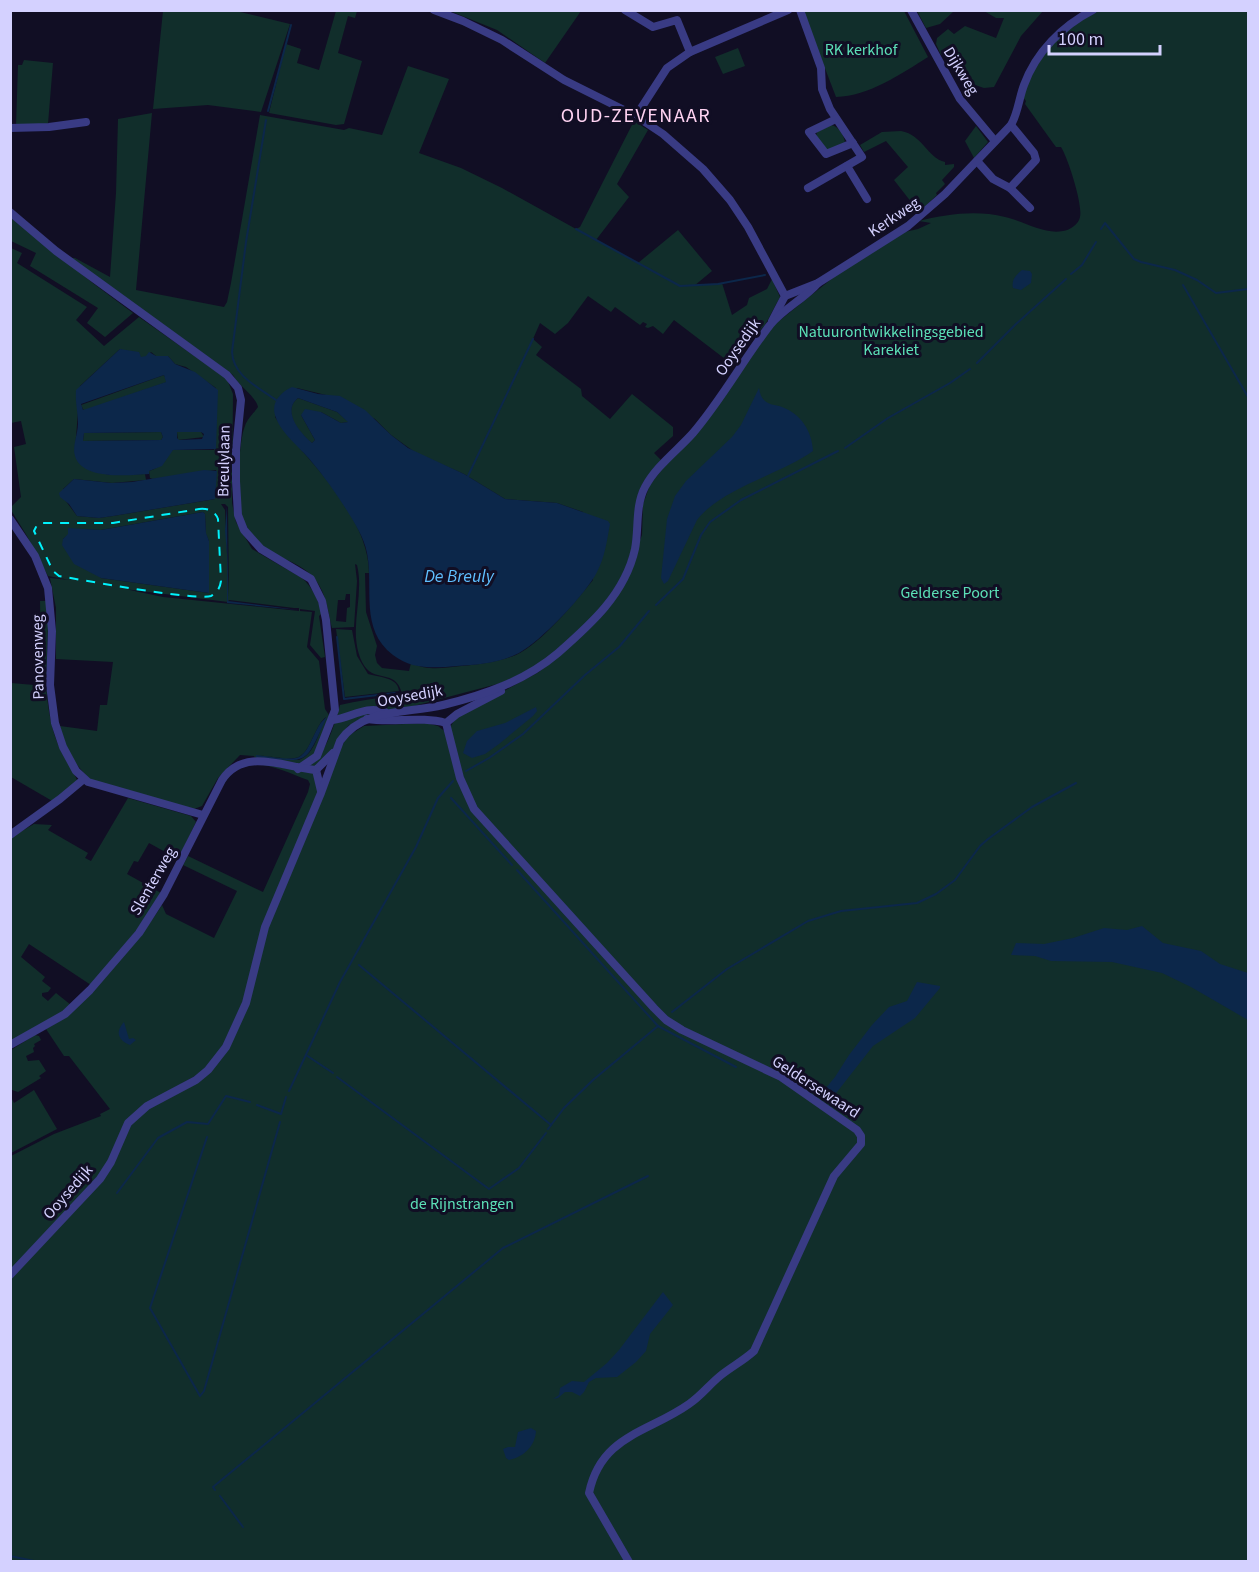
<svg xmlns="http://www.w3.org/2000/svg" width="1259" height="1572" viewBox="0 0 1259 1572" font-family="'Source Sans 3',sans-serif">
<rect width="100%" height="100%" fill="#110e24"/>
<!-- green -->
<g fill="#112e2b" fill-rule="evenodd">
<polygon points="163,11 236,11 290,24 261,112 208,105 153,109"/>
<polygon points="336,11 357,11 355,18 348,16 338,53 362,61 344,124 336,125 269,113 286,44 301,49 297,63 319,70"/>
<polygon points="450,11 581,10 581,11 545,63 497,30"/>
<path d="M803 11H904L928 57C901 74 869 96 836 97Z"/>
<polygon points="917,11 954,11 940,24 926,28"/>
<polygon points="984,11 1043,11 1021,36 994,87 984,88 966,82 948,51 941,55 936,44 937,38 948,29 954,34 965,26 996,38 1004,18 996,18"/>
<path d="M1099 11H1248V1561H11V1279L102 1180 127 1129 141 1113 170 1096 226 1051 242 1020 250 998 268 925 342 745 348 736 364 726 426 723 438 726 447 733 456 717 539 672 603 615 615 600 642 535 643 504 650 485 774 325 839 273 905 232 918 229 931 223 919 221C948 214 976 210 1005 217 1023 221 1045 235 1063 231 1070 230 1079 224 1080 217 1083 205 1068 158 1061 147H1056L1053 143 1025 104 1026 101 1022 96C1040 54 1058 31 1099 11Z"/>
<polygon points="738,48 745,66 723,74 715,57"/>
<polygon points="24,60 53,63 48,124 16,126 18,65 22,65"/>
<path d="M408 66 449 79 419 153 461 168 502 188 576 229 580 227 634 121 648 130 617 184 629 197 596 240 638 263 678 230 712 271 694 286 722 283 732 315 747 305 749 298 767 289 772 279 780 297 765 325 729 362 674 320 663 334 653 326 648 328 645 327 647 324 643 322 640 325 615 307 611 312 588 296 568 323 555 334 540 323 533 339 542 347 536 355 581 389 582 396 610 419 632 394 673 427V436L654 453 661 460 644 481 638 494 632 548 623 576 598 612 540 665 501 683 410 707 390 710 381 709 367 715 348 726 332 751 315 766 305 767C324 762 335 723 340 705 357 701 374 698 392 697 400 696 407 697 415 695L402 694C396 667 373 685 362 662 347 630 365 597 357 565L355 564 357 581 354 627 332 628C328 611 326 591 313 577 300 562 278 559 263 546 254 539 246 528 242 516 237 499 238 443 245 426 247 419 254 413 258 407 255 395 239 387 233 375L71 258H75L110 277 116 193 118 119 152 113 136 290 224 307 227 302 231 283 260 115 344 130 349 128 382 135ZM297 388 326 395 375 419 391 435 416 453 464 474 505 499 557 503 583 512 593 580C575 602 542 643 516 655 498 662 480 664 461 666 442 668 429 671 411 663L409 671 382 668 377 663 375 655 377 646 366 612 365 573H369C369 532 336 490 310 460 298 445 285 433 275 417ZM346 594H350V607L347 608 346 622 336 621 338 600H345Z"/>
<path d="M831 125C839 126 845 137 845 144L828 151 816 136 817 132Z"/>
<polygon points="976,126 988,142 974,158 965,141"/>
<path d="M901 131C923 135 927 158 945 162V165L954 164V167L942 180 945 184 936 193 937 195 919 212 894 180 908 167 886 141 864 152 860 145 882 132Z"/>
<polygon points="10,217 94,284 133,313 105,337 87,323 98,308 30,266 36,253 11,241"/>
<path d="M11 248 22 253 17 263 87 307 76 320 104 346 139 317 227 379 233 394 232 503 236 522 252 549 302 578C312 587 319 601 322 613L319 616 325 657 321 658 310 645 315 611 300 609V611L312 612 307 647 319 661 325 709 329 715C326 726 323 741 317 751 304 773 275 762 255 758L254 756 240 755 218 778 202 806 194 809 92 781C76 767 64 747 60 726L97 731 100 705H107L113 662 56 659V608L50 578 70 580 48 576 27 536 11 510V507L21 497 14 447 26 444 21 421 11 423ZM120 349 141 357H146L151 352 156 356H168L175 364 186 367 216 388 214 450H173L170 451C165 462 161 467 149 471L150 478 153 479 216 470 215 499 113 516 99 518 77 516 65 500 63 489 74 479 112 483 146 480 145 474 110 475 92 471 75 450 80 386ZM221 504H225L228 507 229 597 225 510ZM203 512 205 514 206 534 209 541V593L101 578 63 539 68 535V529L101 530ZM125 589 228 602 229 600 294 608H299V611L163 597ZM326 717C318 732 316 753 299 760L256 755C268 756 282 760 295 758 310 757 314 726 326 717Z"/>
<polygon points="164,375 167,382 84,411 81,405"/>
<path d="M298 398 337 412 349 422 341 423 321 412 301 415 315 440 312 443C299 433 281 411 298 398Z"/>
<polygon points="161,432 163,437 161,440 83,441 84,433"/>
<polygon points="177,432 201,432 204,437 178,440"/>
<polygon points="40,601 47,601 48,626 46,682 39,682 41,661"/>
<path d="M336 629 352 630 357 656 368 674C378 677 398 677 399 691L345 697Z"/>
<path d="M11 683 46 686C48 708 51 731 61 751 66 761 73 770 77 780L75 785 54 802 11 777Z"/>
<path d="M255 763 313 773 317 777 318 791 262 933 247 995 241 1012 223 1047 202 1072 149 1102 130 1117 121 1131 107 1165 98 1176 11 1272V1156L54 1134 101 1116 100 1114 110 1109 69 1056H64L46 1029C73 1015 91 993 110 970 129 949 147 929 162 905L166 914 214 938 237 891 183 865 188 856 263 892 308 792 310 784 308 780C288 773 255 755 235 770 227 776 224 787 218 792 227 776 235 764 255 763Z"/>
<polygon points="128,798 191,816 196,822 178,859 149,843 138,862 134,861 127,874 161,893 136,931 91,985 29,944 21,957 45,977 42,981 51,988 48,992 42,993 42,996 48,1001 56,993 71,1005 56,1016 10,1042 10,838 34,824 52,825 48,830 88,853 85,858 91,861"/>
<polygon points="35,1035 39,1036 41,1040 34,1044 35,1046 33,1048 34,1052 26,1056 28,1061 39,1060 46,1071 39,1076 41,1078 18,1092 12,1090 11,1087 11,1050"/>
<polygon points="34,1090 57,1129 11,1153 11,1097 14,1103"/>
</g>
<!-- water -->
<g fill="#0c274a" fill-rule="evenodd">
<path d="M1022 270 1030 271 1032 274 1031 283 1021 290 1013 288C1011 280 1016 275 1022 270Z"/>
<path d="M120 349 139 352 141 357 146 356 149 352 156 356H168L175 364 195 372 218 390 216 449 173 450 162 466 149 471V474C131 475 82 481 75 456 72 446 78 434 78 423 78 412 75 402 76 390ZM164 375 166 382 83 410 81 404ZM161 432 163 437 161 440 83 441 84 433ZM201 432 204 434 202 439 179 440 177 438V432Z"/>
<path d="M292 387 318 394 340 396 365 410 391 435 408 448 464 474 505 499 557 503 608 521 610 524C607 540 605 557 597 572 586 594 541 641 519 653 500 663 478 665 457 666 435 668 412 670 393 655 359 629 374 588 367 553 364 537 354 522 346 509 335 492 324 476 311 461 300 447 280 433 275 415 271 402 281 392 292 387ZM298 398 337 412 348 422 341 423 321 412 305 409 301 415 315 440 312 443C299 432 282 411 298 398Z"/>
<path d="M759 388C760 393 761 398 765 401 769 405 777 405 782 407 801 414 812 431 813 451 779 475 722 488 697 520L668 581 664 584 661 578 667 519 675 496 686 481 732 437 741 425Z"/>
<polygon points="204,470 217,471 215,499 113,516 99,518 77,516 69,504 60,497 59,493 74,479 111,483 132,482"/>
<polygon points="227,506 228,601 298,610 227,603 227,554 225,531"/>
<polygon points="203,512 205,514 206,533 209,541 209,593 101,578 74,564 62,545 63,539 68,534 68,528 101,530"/>
<polygon points="536,707 537,711 533,716 499,744 485,754 472,758 463,753 467,741 477,731 505,723"/>
<path d="M327 717C304 765 311 763 256 757V755C268 756 284 760 296 758 311 755 313 726 327 717Z"/>
<polygon points="1142,926 1163,943 1201,951 1220,964 1248,973 1248,1020 1191,987 1162,973 1112,962 1051,961 1035,956 1011,955 1016,943 1044,944 1073,938 1104,928 1127,930"/>
<polygon points="917,982 940,986 940,988 915,1018 873,1046 837,1092 829,1097 823,1096 825,1089 835,1077 849,1055 872,1025 889,1007 907,1001"/>
<path d="M124 1022 129 1039 133 1038 136 1040 130 1045C118 1040 115 1032 124 1022Z"/>
<polygon points="663,1292 673,1305 650,1334 646,1351 636,1362 617,1377 596,1378 589,1382 584,1392 580,1396 572,1392 565,1392 558,1398 553,1399 559,1395 560,1388 572,1381 584,1382 607,1363 619,1350"/>
<path d="M531 1428 536 1431C535 1446 524 1457 509 1460L506 1458 503 1449 508 1447H515L518 1432Z"/>
</g>
<g fill="none" stroke-linecap="round" stroke-linejoin="round">
<!-- stream -->
<g stroke="#0c274a" stroke-width="2">
<polyline points="268,111 291,25"/>
<path d="M266 120 246 242 232 352C233 376 258 387 276 400"/>
<polyline points="576,229 680,286 718,284 765,275"/>
<polyline points="1101,229 1105,223 1134,259 1141,262 1175,270 1197,280 1216,293 1248,289"/>
<polyline points="1071,274 1082,265 1096,242"/>
<polyline points="1183,285 1248,397"/>
<polyline points="977,363 1016,324 1066,279"/>
<polyline points="845,448 888,418 950,383 970,369"/>
<polyline points="468,476 533,339"/>
<polyline points="656,605 683,579 701,535 710,522 741,500 838,451"/>
<polyline points="337,637 344,699 395,693"/>
<polyline points="466,771 489,758 523,734 585,675 619,647 649,611"/>
<polyline points="451,798 512,865"/>
<polyline points="517,870 658,1026 593,1080 564,1108 548,1129"/>
<polyline points="359,965 551,1125"/>
<polyline points="672,1012 727,969 808,921 841,911 917,903 936,894 955,880 980,846 988,839 1032,807 1076,783"/>
<polyline points="658,1026 736,1067"/>
<polyline points="306,1055 333,1073"/>
<polyline points="337,1077 489,1189 519,1168 546,1133"/>
<polyline points="289,1091 340,982 416,847 438,798 453,781"/>
<polyline points="257,1105 281,1114 286,1097"/>
<polyline points="207,1137 150,1308 200,1396 204,1391 280,1122"/>
<polyline points="117,1193 158,1138 187,1122 208,1124 226,1096 250,1102"/>
<polyline points="215,1490 213,1487 503,1248 648,1176"/>
<polyline points="220,1496 243,1527"/>
<polyline points="10,1556 34,1561"/>
</g>
<!-- minor -->
<g stroke="#393b84" stroke-width="8">
<polyline points="434,10 463,21 502,40 564,80 636,116 663,134 703,169 730,200 748,227 785,296 772,321"/>
<polyline points="625,10 653,27 677,20 690,52"/>
<polyline points="800,10 821,68 822,89 830,109 862,157 808,188"/>
<polyline points="911,10 960,99 995,141"/>
<polyline points="636,116 667,68 690,52 788,10"/>
<polyline points="836,119 809,132 826,154 853,143"/>
<polyline points="10,128 49,127 86,122"/>
<polyline points="977,161 993,179 1010,188 1030,208"/>
<polyline points="847,166 867,199"/>
<polyline points="1010,188 1036,160 1034,153 1011,125"/>
<polyline points="10,212 56,251 227,375 238,388 241,400 236,450 236,481 238,515 244,530 261,549 311,579 322,601 326,620 335,710 317,756 298,769"/>
<path d="M785 296 818 283 908 226 945 194 1011 125C1018 113 1019 98 1024 85 1036 52 1062 26 1093 10"/>
<polyline points="10,519 35,556 48,588 52,631 50,685 55,723 63,747 76,771 88,782 203,815"/>
<path d="M367 719C393 723 421 716 446 723L457 714 501 691"/>
<path d="M333 720C351 718 365 705 385 712"/>
<path d="M446 723 460 778 474 809 654 1008 666 1020 682 1030 781 1077 857 1130 861 1136V1144L834 1176 754 1351C743 1361 731 1367 720 1376 709 1385 701 1396 689 1404 648 1433 601 1435 589 1493L629 1562"/>
<polyline points="316,770 321,791"/>
<polyline points="10,835 60,799 84,779"/>
<path d="M10 1045 65 1014 90 990 139 933 164 894 222 780C244 747 283 767 316 770L333 753"/>
<path d="M10 1275 100 1179 111 1162 128 1123 147 1106 196 1080 208 1070 226 1047 246 1003 265 927 321 793 340 741C364 707 407 714 443 705 484 695 525 681 558 653 591 624 625 594 635 549 639 529 635 506 645 487 656 466 678 450 693 433 722 399 743 360 770 325 783 309 804 299 818 283"/>
</g>
<!-- rail -->
<path stroke="#00f2fc" stroke-width="2" stroke-dasharray="9 8" stroke-linecap="butt" d="M199 509C208 508 215 511 218 519L221 581C220 588 217 593 211 596 196 601 82 580 59 576L53 571 34 531 37 525 43 523H113Z"/>
</g>
<g text-anchor="middle" dominant-baseline="central" stroke-width="6" stroke-linejoin="round" paint-order="stroke">
<!-- park labels -->
<g font-size="16" fill="#5ce0b7" stroke="#110e24">
<text x="861" y="50">RK kerkhof</text>
<text x="891" y="332">Natuurontwikkelingsgebied<tspan x="891" dy="18">Karekiet</tspan></text>
<text x="950" y="593">Gelderse Poort</text>
<text x="462" y="1204">de Rijnstrangen</text>
</g>
<!-- street labels -->
<g font-size="16" fill="#d4d1ff" stroke="#110e24">
<text transform="translate(961 71) rotate(59)">Dijkweg</text>
<text transform="translate(894 217) rotate(-34)">Kerkweg</text>
<text transform="translate(738 347) rotate(-55)">Ooysedijk</text>
<text transform="translate(224 461) rotate(-89)">Breulylaan</text>
<text transform="translate(38 657) rotate(-91)">Panovenweg</text>
<text transform="translate(410 696) rotate(-10)">Ooysedijk</text>
<text transform="translate(153 881) rotate(-60)">Slenterweg</text>
<text transform="translate(816 1087) rotate(33)">Geldersewaard</text>
<text transform="translate(68 1192) rotate(-49)">Ooysedijk</text>
</g>
<!-- water labels -->
<g font-size="18" font-style="italic" fill="#5fbfff" stroke="#110e24">
<text x="459" y="576">De Breuly</text>
</g>
<!-- quarter labels -->
<g font-size="20" letter-spacing="1.5" fill="#ffd3f2" stroke="#110e24">
<text x="636" y="116">OUD-ZEVENAAR</text>
</g>
</g>
<!-- border -->
<rect width="1259" height="1572" fill="none" stroke="#d4d1ff" stroke-width="24"/>
<!-- scale -->
<path d="M1049 45v9h111v-9" fill="none" stroke="#d4d1ff" stroke-width="3"/>
<text x="1058" y="45" font-size="18" fill="#d4d1ff" stroke="#110e24" stroke-width="4.5" paint-order="stroke">100 m</text>
</svg>
